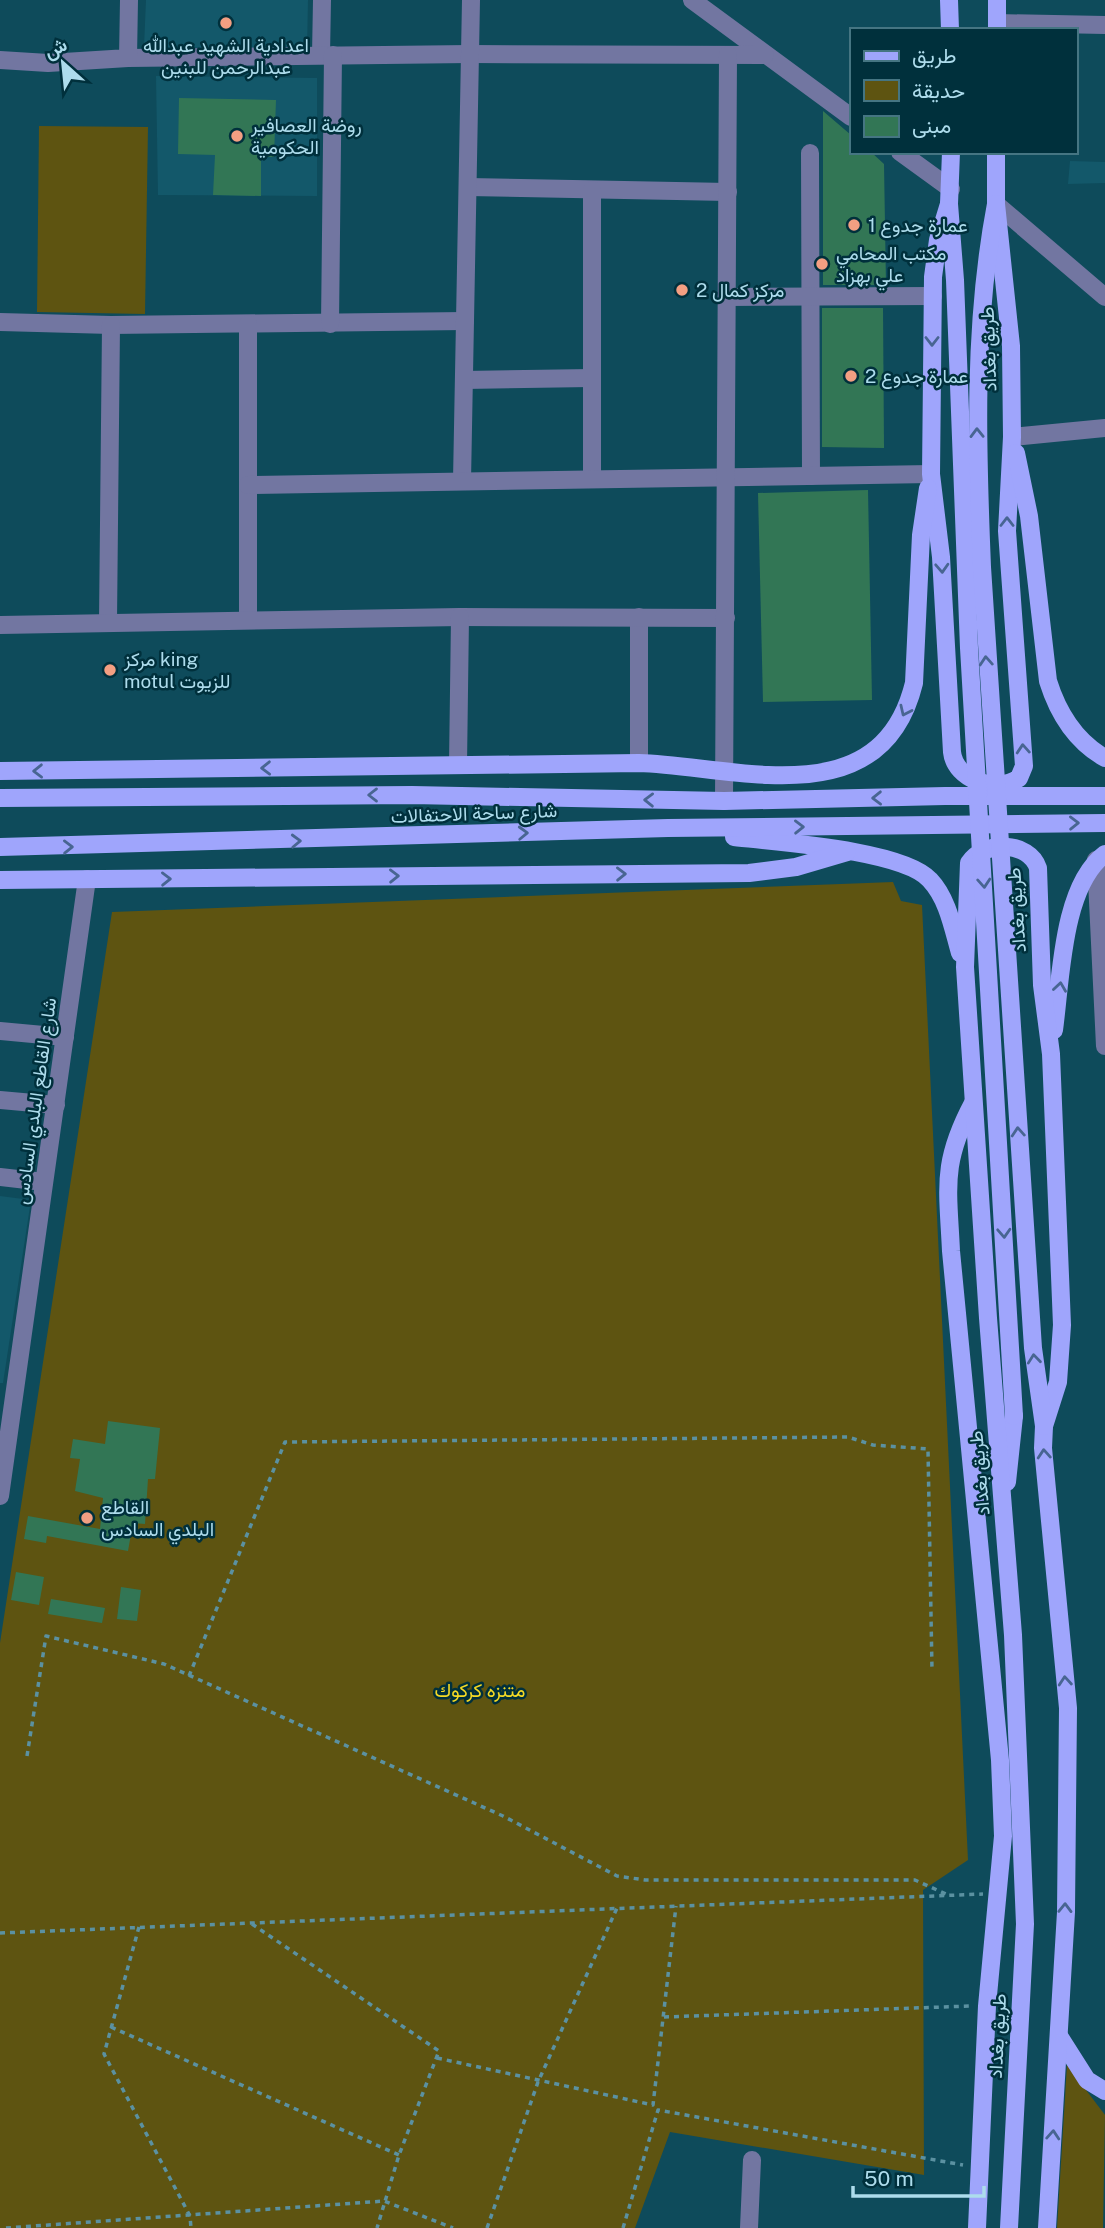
<svg xmlns="http://www.w3.org/2000/svg" width="1105" height="2228" viewBox="0 0 1105 2228" font-family="'Public Sans',Vazirmatn,sans-serif">
<rect width="100%" height="100%" fill="#0e4b5b"/>
<!-- built -->
<g fill="#13586a">
<polygon points="146,0 308,0 307,49 144,47"/>
<polygon points="156,76 317,78 317,196 158,195"/>
<polygon points="1070,161 1105,162 1105,183 1068,184"/>
<polygon points="0,1196 31,1200 3,1383 0,1383"/>
</g>
<!-- green -->
<g fill="#5e5411">
<polygon points="39,126 148,127 145,314 37,312"/>
<polygon points="893,882 901,901 922,905 968,1860 923,1890 924,2175 670,2132 635,2228 0,2228 0,1643 112,912"/>
<polygon points="1067,2065 1105,2115 1103,2228 1057,2228"/>
</g>
<!-- building -->
<g fill="#327655">
<polygon points="179,98 276,100 274,157 261,157 261,196 213,195 215,155 178,154"/>
<polygon points="823,111 851,135 851,152 871,152 884,164 886,285 823,285"/>
<polygon points="822,308 883,308 884,448 822,447"/>
<polygon points="868,490 872,700 763,702 758,493"/>
<polygon points="108,1421 160,1428 155,1479 148,1479 145,1524 133,1523 128,1551 47,1536 46,1543 24,1539 28,1516 100,1529 103,1498 75,1491 80,1459 70,1458 73,1439 105,1444"/>
<polygon points="16,1572 44,1577 39,1605 11,1600"/>
<polygon points="121,1587 141,1590 137,1621 117,1619"/>
<polygon points="51,1599 105,1608 102,1623 48,1614"/>
</g>
<g fill="none" stroke-linecap="round" stroke-linejoin="round">
<!-- path -->
<g stroke="#5b91a1" stroke-width="3.5" stroke-dasharray="5 5" stroke-linecap="butt">
<polyline points="189,1676 285,1442 848,1437 873,1445 928,1449 932,1670"/>
<polyline points="27,1756 46,1636 164,1664 503,1816 617,1876 645,1880 915,1880 948,1895"/>
<polyline points="252,1924 439,2051 399,2155 377,2228"/>
<polyline points="139,1927 104,2054 190,2216 191,2228"/>
<polyline points="0,1933 983,1894"/>
<polyline points="664,2017 971,2006"/>
<polyline points="111,2027 399,2155"/>
<polyline points="437,2058 653,2105 676,1906"/>
<polyline points="6,2228 384,2201 453,2228"/>
<polyline points="487,2228 538,2082 617,1908"/>
<polyline points="623,2228 658,2110 963,2165"/>
</g>
<!-- minor -->
<g stroke="#7276a1" stroke-width="18">
<polyline points="692,0 851,117"/>
<polyline points="997,23 1105,25"/>
<polyline points="321,55 322,0"/>
<polyline points="128,58 470,54 765,55"/>
<polyline points="0,60 48,63 128,58 129,0"/>
<polyline points="900,152 951,189"/>
<polyline points="810,153 811,476"/>
<polyline points="468,187 728,192"/>
<polyline points="996,204 1105,297"/>
<polyline points="727,297 933,296"/>
<polyline points="0,322 111,325 465,321"/>
<polyline points="248,324 248,620"/>
<polyline points="330,324 333,55"/>
<polyline points="464,380 591,378"/>
<polyline points="1012,437 1105,428"/>
<polyline points="592,479 592,190"/>
<polyline points="462,481 471,0"/>
<polyline points="248,485 931,474"/>
<polyline points="639,617 639,763"/>
<polyline points="108,622 111,325"/>
<polyline points="0,625 460,617 726,618"/>
<polyline points="458,765 460,617"/>
<polyline points="724,801 728,55"/>
<polyline points="1096,860 1105,1046"/>
<polyline points="0,1031 65,1037"/>
<polyline points="0,1100 56,1105"/>
<polyline points="0,1177 44,1182"/>
<polyline points="0,1496 87,879"/>
<polyline points="749,2228 752,2160"/>
</g>
<!-- major -->
<g stroke="#9fa5fc" stroke-width="18">
<polyline points="949,0 950,30"/>
<polyline points="997,30 997,0"/>
<path d="M951 152 949 204 938 240 933 277 931 474 941 557 952 752C955 780 996 794 1019 778L1024 766 1007 531 1012 437 1011 346 996 204V152"/>
<path d="M1016 453 1029 516 1048 681C1058 713 1075 741 1105 758"/>
<path d="M0 771 639 763C736 766 881 818 914 683L921 535 928 488"/>
<polyline points="0,798 412,795 724,801 945,796 1105,796"/>
<path d="M734 837C777 842 903 850 930 880 948 899 953 929 960 953"/>
<polyline points="0,847 668,828 1105,823"/>
<polyline points="0,880 749,873 796,867 847,852"/>
<path d="M1054 1030C1061 979 1062 886 1105 854"/>
<path d="M973 1103C941 1163 948 1187 951 1251L1000 1760 1003 1836 987 2006 977 2228"/>
<polyline points="1007,1482 1014,1416"/>
<polyline points="1059,2036 1087,2080 1105,2091"/>
<path d="M1009 2228 1025 1924 1013 1635 988 1318 965 967 969 863C984 840 1029 841 1038 868L1042 985 1051 1054 1062 1325 1058 1382 1044 1426 1043 1448 1068 1708 1066 1912 1047 2228"/>
</g>
<!-- major-bridge -->
<g stroke="#9fa5fc" stroke-width="18">
<polyline points="949,204 955,280 969,648 1014,1416"/>
<path d="M996 204C973 325 977 445 982 567L1033 1348 1044 1426"/>
</g>
</g>
<!-- one-way arrows -->
<defs><path id="oneway-chevron" d="M-2-3.5L2.5 0L-2 3.5" fill="none" stroke-width="1.6" stroke-linecap="round" stroke-linejoin="round" transform="scale(1.75)"/></defs>
<g stroke="#486592">
<use href="#oneway-chevron" transform="translate(932 341) rotate(90)"/>
<use href="#oneway-chevron" transform="translate(977 433) rotate(-91)"/>
<use href="#oneway-chevron" transform="translate(1007 522) rotate(-90)"/>
<use href="#oneway-chevron" transform="translate(942 568) rotate(87)"/>
<use href="#oneway-chevron" transform="translate(986 661) rotate(-94)"/>
<use href="#oneway-chevron" transform="translate(905 711) rotate(115)"/>
<use href="#oneway-chevron" transform="translate(1023 749) rotate(-94)"/>
<use href="#oneway-chevron" transform="translate(266 768) rotate(179)"/>
<use href="#oneway-chevron" transform="translate(38 771) rotate(179)"/>
<use href="#oneway-chevron" transform="translate(373 795) rotate(-180)"/>
<use href="#oneway-chevron" transform="translate(877 798) rotate(179)"/>
<use href="#oneway-chevron" transform="translate(649 800) rotate(-179)"/>
<use href="#oneway-chevron" transform="translate(1074 823) rotate(-1)"/>
<use href="#oneway-chevron" transform="translate(799 827) rotate(-1)"/>
<use href="#oneway-chevron" transform="translate(523 833) rotate(-2)"/>
<use href="#oneway-chevron" transform="translate(296 841) rotate(-2)"/>
<use href="#oneway-chevron" transform="translate(68 847) rotate(-1)"/>
<use href="#oneway-chevron" transform="translate(621 874) rotate(-1)"/>
<use href="#oneway-chevron" transform="translate(394 876) rotate(-1)"/>
<use href="#oneway-chevron" transform="translate(166 879) rotate(-1)"/>
<use href="#oneway-chevron" transform="translate(984 883) rotate(86)"/>
<use href="#oneway-chevron" transform="translate(1060 987) rotate(-82)"/>
<use href="#oneway-chevron" transform="translate(1018 1132) rotate(-94)"/>
<use href="#oneway-chevron" transform="translate(1004 1233) rotate(87)"/>
<use href="#oneway-chevron" transform="translate(1034 1359) rotate(-96)"/>
<use href="#oneway-chevron" transform="translate(1044 1454) rotate(-94)"/>
<use href="#oneway-chevron" transform="translate(1065 1681) rotate(-95)"/>
<use href="#oneway-chevron" transform="translate(1065 1908) rotate(-89)"/>
<use href="#oneway-chevron" transform="translate(1053 2135) rotate(-86)"/>
</g>
<!-- markers -->
<g fill="#f39f82" stroke="#00303c" stroke-width="2.5">
<circle cx="226" cy="23" r="7"/>
<circle cx="237" cy="136" r="7"/>
<circle cx="854" cy="225" r="7"/>
<circle cx="822" cy="264" r="7"/>
<circle cx="682" cy="290" r="7"/>
<circle cx="851" cy="376" r="7"/>
<circle cx="110" cy="670" r="7"/>
<circle cx="87" cy="1518" r="7"/>
</g>
<g text-anchor="middle" dominant-baseline="central" stroke-width="5" stroke-linejoin="round" paint-order="stroke">
<!-- poi labels -->
<g font-size="19" fill="#addcec" stroke="#00303c" text-anchor="start">
<text x="226" y="45" text-anchor="middle">اعدادية الشهيد عبدالله<tspan x="226" dy="22">عبدالرحمن للبنين</tspan></text>
<text x="251" y="125">روضة العصافير<tspan x="251" dy="22">الحكومية</tspan></text>
<text x="868" y="225">عمارة جدوع 1</text>
<text x="836" y="253">مكتب المحامي<tspan x="836" dy="22">علي بهزاد</tspan></text>
<text x="696" y="290">مركز كمال 2</text>
<text x="865" y="376">عمارة جدوع 2</text>
<text x="124" y="659">مركز king<tspan x="124" dy="22">motul للزيوت</tspan></text>
<text x="101" y="1507">القاطع<tspan x="101" dy="22">البلدي السادس</tspan></text>
</g>
<!-- street labels -->
<g font-size="19" fill="#addcec" stroke="#00303c">
<text transform="translate(988 349) rotate(-92)">طريق بغداد</text>
<text transform="translate(474 813) rotate(-2)">شارع ساحة الاحتفالات</text>
<text transform="translate(1016 910) rotate(-94)">طريق بغداد</text>
<text transform="translate(35 1101) rotate(-82)">شارع القاطع البلدي السادس</text>
<text transform="translate(979 1473) rotate(-95)">طريق بغداد</text>
<text transform="translate(997 2036) rotate(-87)">طريق بغداد</text>
</g>
<!-- park labels -->
<g font-size="19" fill="#f4da25" stroke="#00303c">
<text x="480" y="1690">متنزه كركوك</text>
</g>
</g>
<!-- legend -->
<rect x="850" y="28" width="228" height="126" fill="#00303c" stroke="#457582" stroke-width="2"/>
<rect x="864" y="51" width="35" height="10" fill="#9fa5fc" stroke="#457582" stroke-width="2"/>
<text x="912" y="63" font-size="21" fill="#addcec">طريق</text>
<rect x="864" y="80" width="35" height="21" fill="#5e5411" stroke="#457582" stroke-width="2"/>
<text x="912" y="98" font-size="21" fill="#addcec">حديقة</text>
<rect x="864" y="116" width="35" height="21" fill="#327655" stroke="#457582" stroke-width="2"/>
<text x="912" y="133" font-size="21" fill="#addcec">مبنى</text>
<!-- north arrow -->
<g transform="translate(63 63) rotate(333)" stroke="#00303c" stroke-width="5" paint-order="stroke">
<path d="M0-5L12 26L0 18L-12 26Z" fill="#addcec"/>
<text y="-10" font-size="19" font-weight="bold" text-anchor="middle" fill="#addcec">ش</text>
</g>
<!-- scale -->
<path d="M853 2186v10h131v-10" fill="none" stroke="#addcec" stroke-width="3.5"/>
<text x="864" y="2186" font-size="21" fill="#addcec" stroke="#00303c" stroke-width="5" paint-order="stroke">50 m</text>
</svg>
